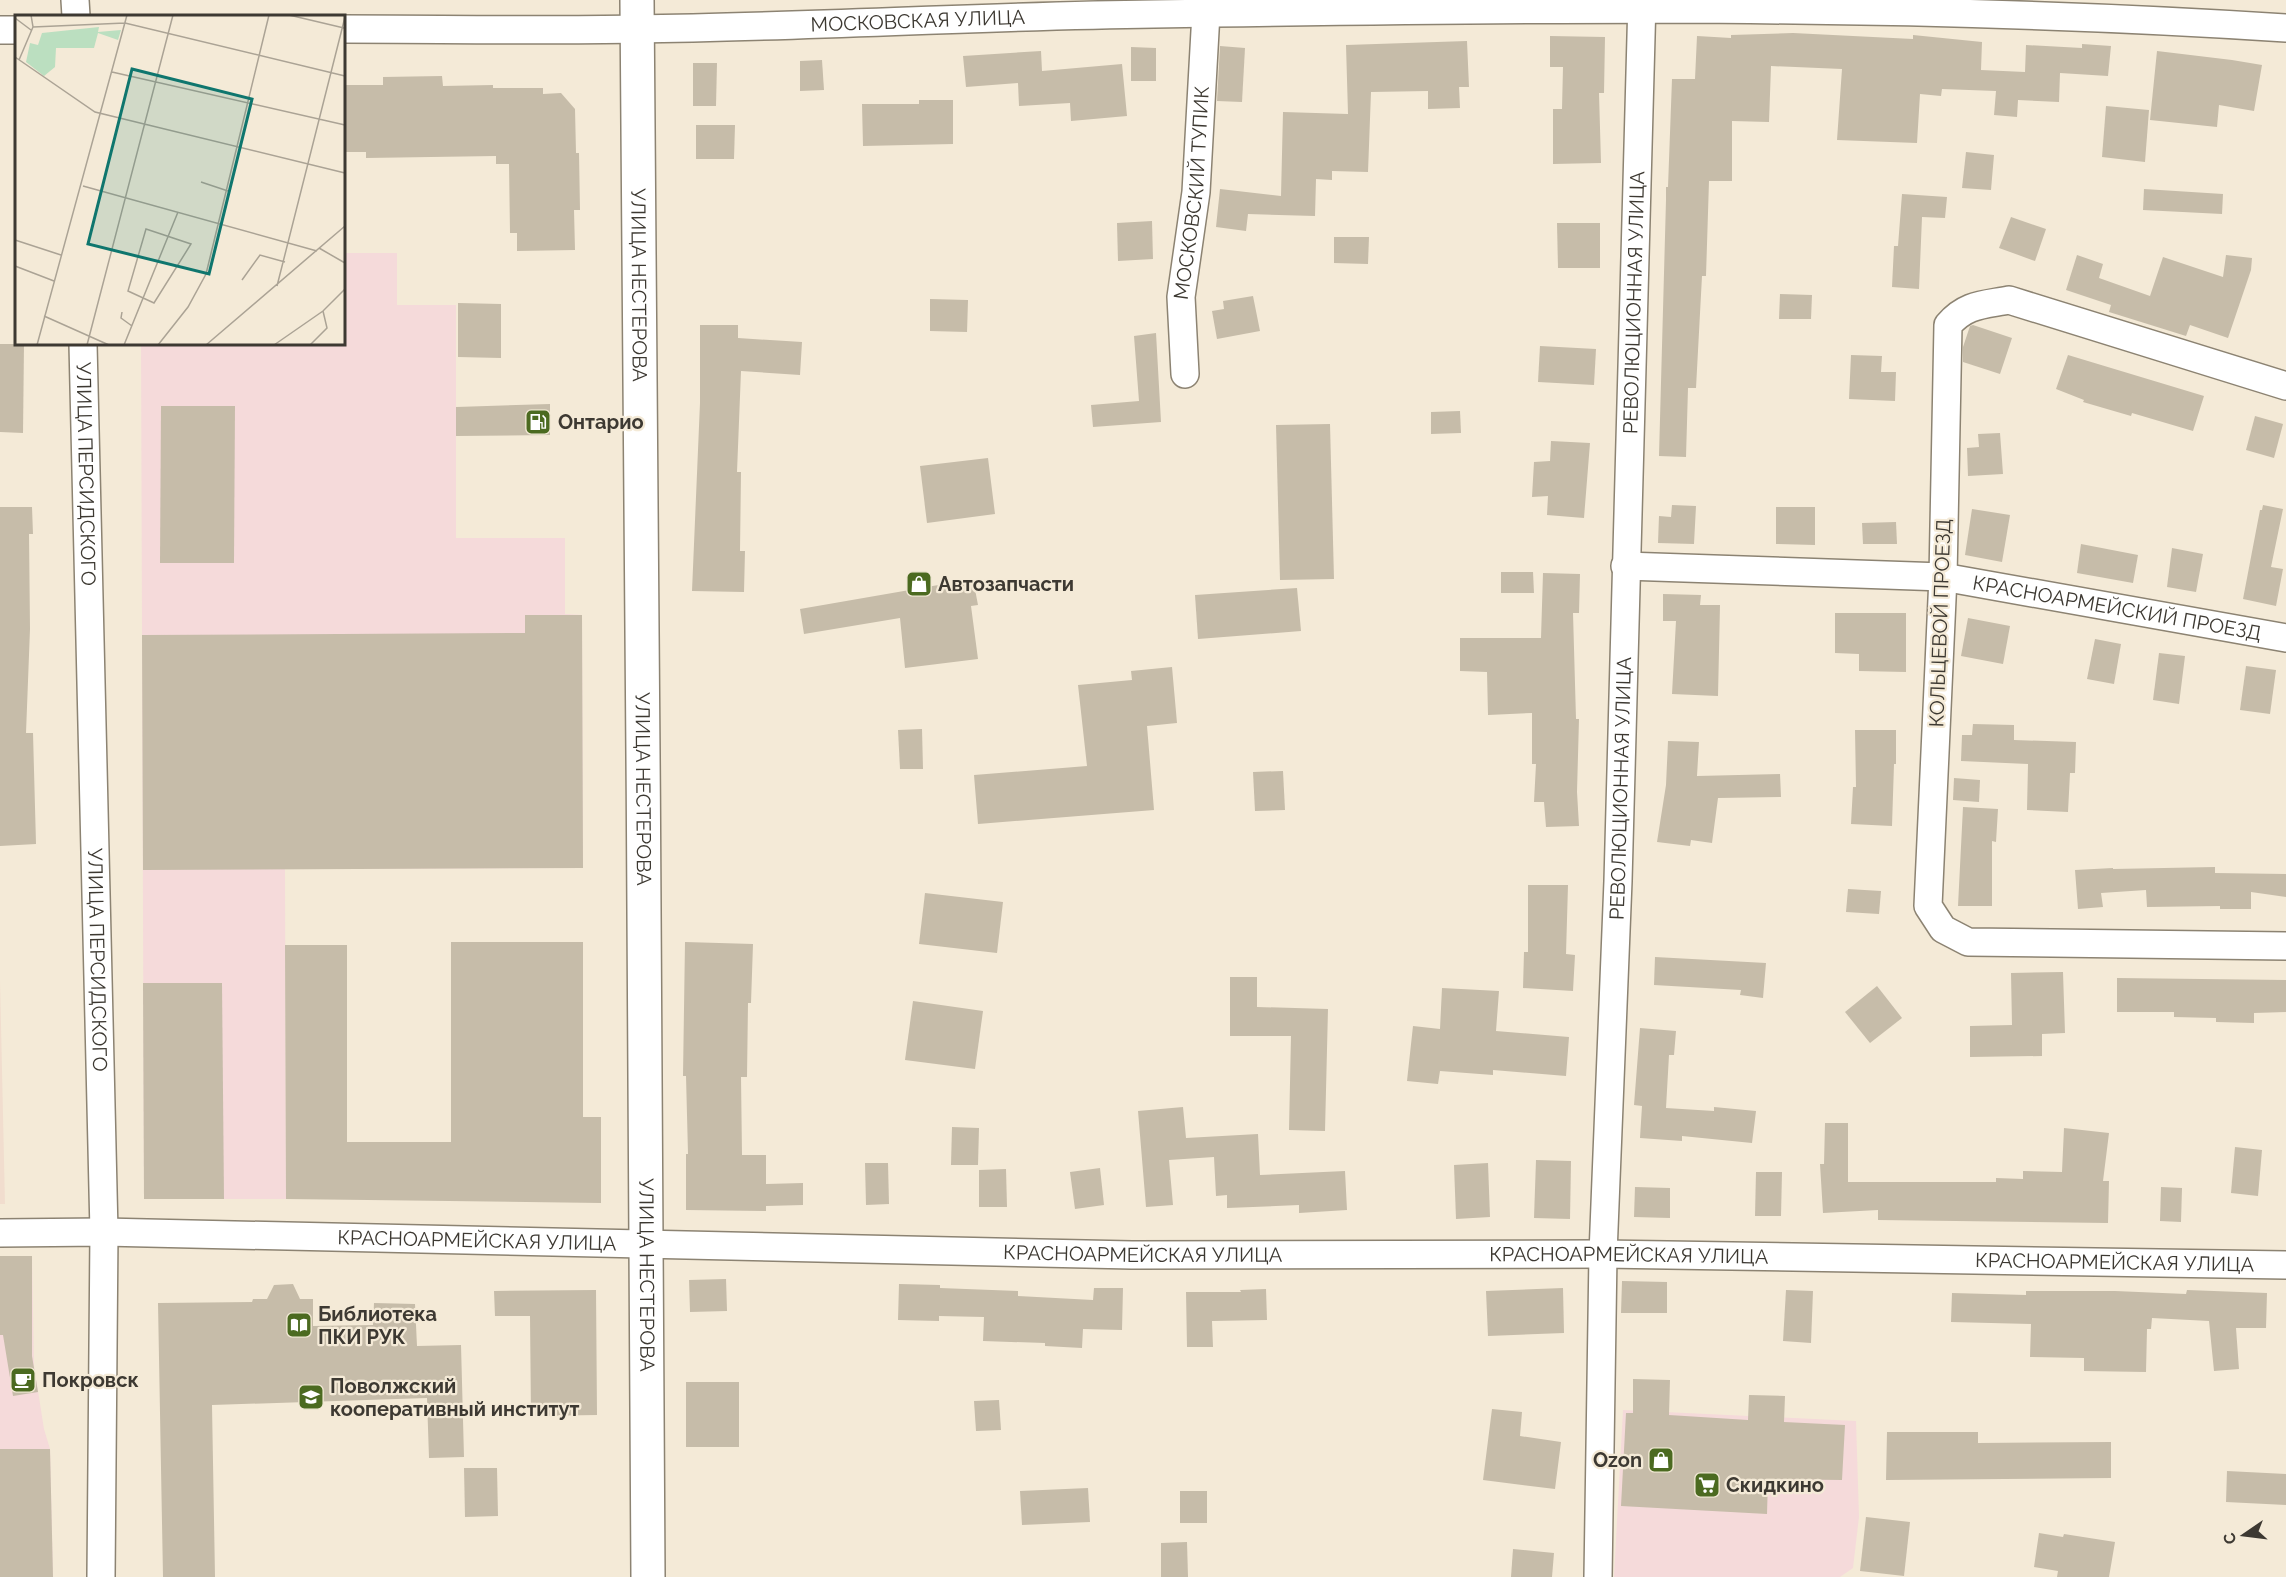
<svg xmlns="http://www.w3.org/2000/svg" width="2286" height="1577" viewBox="0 0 2286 1577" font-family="Raleway,sans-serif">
<rect width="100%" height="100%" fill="#f4ead7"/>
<!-- industrial -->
<g fill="#f5dada">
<polygon points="344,253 397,253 397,305 456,305 456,538 565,538 565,614 582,615 583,868 285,869 286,1199 144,1199 141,344 344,344"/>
<polygon points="0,1256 32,1256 34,1366 44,1429 50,1449 53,1577 0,1577"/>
<polygon points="1623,1410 1856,1421 1859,1517 1853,1568 1840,1577 1614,1577"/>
</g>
<!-- medical -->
<polygon fill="#f1ddce" points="0,980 5,1204 0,1204"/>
<!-- building -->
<g fill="#c6bca9">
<polygon points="1793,33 1913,39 1913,35 1982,42 1981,70 2025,72 2026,45 2082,48 2082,44 2111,46 2108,76 2060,73 2059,102 2018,100 2017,117 1994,115 1996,91 1942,89 1941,96 1920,94 1917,143 1837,140 1842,69 1771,66 1769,122 1732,121 1732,181 1709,181 1706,276 1702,276 1696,388 1688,388 1686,457 1659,456 1666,200 1666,187 1668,187 1672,79 1695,79 1697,36 1731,38 1731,35"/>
<polygon points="1550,36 1605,37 1604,93 1599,93 1601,163 1553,164 1553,109 1562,109 1563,67 1550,67"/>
<polygon points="1467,41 1469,87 1459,87 1460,108 1428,109 1428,91 1371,92 1368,172 1332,171 1332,180 1316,179 1315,216 1248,214 1246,231 1216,227 1220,189 1281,196 1283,112 1348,114 1346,45"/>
<polygon points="1220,46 1245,48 1242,102 1217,101"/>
<polygon points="1131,47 1156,48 1156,81 1131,81"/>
<polygon points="1041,51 1042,71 1122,64 1127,116 1071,121 1070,103 1019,106 1018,83 966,87 963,56"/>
<polygon points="2157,51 2232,60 2262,65 2254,111 2219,105 2217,127 2150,120"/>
<polygon points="822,60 824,90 800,91 800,61"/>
<polygon points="693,63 717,63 716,106 693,106"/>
<polygon points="442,76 443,86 493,85 493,88 543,88 543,94 561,93 575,109 576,153 579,153 580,210 574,210 575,250 517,251 517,233 510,233 509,164 496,164 496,156 366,158 366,152 344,152 344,85 383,85 383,77"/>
<polygon points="919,100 953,100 953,144 863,146 862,104 919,104"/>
<polygon points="2106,106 2149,110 2145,162 2102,157"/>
<polygon points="696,125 735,125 734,159 696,159"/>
<polygon points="1966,152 1994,155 1991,190 1962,188"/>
<polygon points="2144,189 2223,194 2222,214 2143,210"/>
<polygon points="1902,194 1947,197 1945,218 1922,217 1919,289 1892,287 1894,246 1898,246"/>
<polygon points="2011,217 2046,229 2035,261 1999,248"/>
<polygon points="1152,221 1153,259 1118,261 1117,223"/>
<polygon points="1557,223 1600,223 1600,268 1558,268"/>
<polygon points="1334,237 1369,237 1368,264 1334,263"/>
<polygon points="2077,255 2103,264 2099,278 2150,296 2163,257 2223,277 2226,255 2252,258 2251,270 2228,338 2190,325 2186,336 2109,312 2111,305 2066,290"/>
<polygon points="1780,294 1812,295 1811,319 1779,319"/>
<polygon points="1253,296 1260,331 1217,339 1212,311 1224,309 1223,301"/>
<polygon points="930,299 968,300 967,332 930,331"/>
<polygon points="458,303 501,304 501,358 458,357"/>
<polygon points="700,325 738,325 738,338 802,342 800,375 741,371 737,472 741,472 740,551 745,551 744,592 692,591 700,403"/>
<polygon points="1973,325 2012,338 2000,374 1963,362 1963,347 1970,326"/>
<polygon points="1156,333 1161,422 1093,427 1091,405 1139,401 1134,336"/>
<polygon points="0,344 24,344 23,433 0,432"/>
<polygon points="1540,346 1596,349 1594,385 1538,382"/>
<polygon points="1851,355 1882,356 1881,372 1896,372 1895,401 1849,399"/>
<polygon points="2068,355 2204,396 2193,431 2132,413 2131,416 2083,402 2084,400 2056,389"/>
<polygon points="550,404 550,435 456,436 456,407"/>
<polygon points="161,406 235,406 234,563 160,563"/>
<polygon points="1460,411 1461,433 1431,434 1431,412"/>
<polygon points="2255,416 2283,424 2274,458 2246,450"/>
<polygon points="1330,424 1334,579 1280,580 1276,425"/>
<polygon points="2000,433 2003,474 1968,476 1967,448 1979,447 1978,434"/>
<polygon points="1551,441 1590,443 1584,518 1547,515 1548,496 1532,497 1534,462 1550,461"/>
<polygon points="988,458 995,514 927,523 920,466"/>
<polygon points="1672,505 1696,506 1694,544 1658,543 1659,516 1671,517"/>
<polygon points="2263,505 2283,509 2271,567 2283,569 2276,606 2243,599 2260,510 2262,510"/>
<polygon points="0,507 32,507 33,534 29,534 30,629 26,733 33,733 36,844 0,846"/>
<polygon points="1776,507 1815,507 1815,545 1776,544"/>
<polygon points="1972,509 2010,515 2002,562 1965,555"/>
<polygon points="1896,522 1897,544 1863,544 1862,523"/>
<polygon points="2081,544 2138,555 2133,583 2077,573"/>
<polygon points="2172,548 2203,554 2196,592 2167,587"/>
<polygon points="1501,572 1533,572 1534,593 1501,593"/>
<polygon points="1543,573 1580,574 1579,613 1573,613 1576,719 1579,719 1577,792 1579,826 1546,827 1544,802 1534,802 1536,764 1532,764 1532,713 1488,715 1487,672 1460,671 1460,638 1541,638"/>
<polygon points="973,579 978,605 971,606 978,659 905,668 900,618 804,634 800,609"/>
<polygon points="1297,588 1301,631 1198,639 1195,595"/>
<polygon points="1663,594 1701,595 1700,605 1720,605 1718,696 1672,694 1676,621 1663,621"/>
<polygon points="1835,613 1906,613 1906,672 1859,671 1859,654 1835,653"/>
<polygon points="525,615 582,615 583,868 143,870 142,635 525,633"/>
<polygon points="1968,618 2010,626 2003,664 1961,656"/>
<polygon points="2095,639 2121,644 2114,684 2087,679"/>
<polygon points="2159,653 2185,656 2179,704 2153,700"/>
<polygon points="2246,666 2276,670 2270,714 2240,710"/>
<polygon points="1172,667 1177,723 1147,726 1154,810 978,824 974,775 1087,766 1078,685 1132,680 1131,671"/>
<polygon points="1973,724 2014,725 2014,740 2076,742 2075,773 2070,773 2068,812 2027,810 2028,764 1961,761 1962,735 1972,735"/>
<polygon points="922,729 923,769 900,769 898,730"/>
<polygon points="1855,730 1896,730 1896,764 1894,764 1892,826 1851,824 1853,787 1856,787"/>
<polygon points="1668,741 1699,742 1697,776 1780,774 1781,797 1718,798 1712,843 1691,840 1690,846 1657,842 1666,785"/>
<polygon points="1283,771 1285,810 1255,811 1253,772"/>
<polygon points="1954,778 1980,780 1979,802 1953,800"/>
<polygon points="1963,807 1998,809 1996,842 1992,841 1992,906 1958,906"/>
<polygon points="2215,867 2215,873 2286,874 2286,897 2251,892 2251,909 2220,909 2220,906 2147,907 2146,890 2101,893 2103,907 2078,909 2075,870 2113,868 2113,869"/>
<polygon points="1528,885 1568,885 1566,954 1575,955 1573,991 1523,988 1524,952 1528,952"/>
<polygon points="1848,889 1881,891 1879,914 1846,912"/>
<polygon points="925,893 1003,902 997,953 919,944"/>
<polygon points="451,942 583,942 583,1117 601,1117 601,1203 286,1199 285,945 347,945 347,1142 451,1142"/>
<polygon points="685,942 753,944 751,1003 748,1003 747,1077 741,1077 742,1155 766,1155 766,1184 803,1183 803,1205 766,1206 766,1211 686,1210 686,1154 688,1154 686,1076 683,1076"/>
<polygon points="1655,957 1766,963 1763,998 1740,995 1741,990 1654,985"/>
<polygon points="2063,972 2065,1033 2042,1034 2042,1056 1970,1057 1970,1026 2012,1025 2011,973"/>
<polygon points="1230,977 1257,977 1257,1007 1328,1009 1325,1131 1289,1130 1291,1036 1230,1036"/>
<polygon points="2117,978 2286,980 2286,1012 2254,1013 2254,1023 2216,1022 2216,1018 2174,1017 2174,1012 2117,1012"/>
<polygon points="143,983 222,983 224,1199 144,1199"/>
<polygon points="1877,986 1902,1018 1870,1043 1845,1012"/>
<polygon points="1442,988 1499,991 1496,1031 1569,1037 1566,1076 1493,1070 1493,1075 1440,1071 1438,1084 1407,1081 1413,1026 1440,1029"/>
<polygon points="913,1001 983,1011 975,1069 905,1060"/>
<polygon points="1640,1028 1676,1031 1674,1055 1669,1055 1666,1108 1714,1111 1714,1107 1756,1111 1752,1143 1682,1136 1682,1141 1640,1138 1642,1106 1634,1105"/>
<polygon points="1183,1107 1186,1138 1258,1134 1260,1175 1345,1171 1347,1210 1299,1213 1299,1205 1227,1208 1227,1195 1216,1196 1214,1157 1169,1160 1173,1205 1146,1207 1138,1111"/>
<polygon points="1825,1123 1848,1123 1848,1182 1996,1182 1996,1178 2023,1179 2023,1171 2062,1172 2064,1128 2109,1133 2103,1181 2109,1181 2108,1223 1878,1220 1878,1210 1823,1213 1820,1164 1824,1164"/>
<polygon points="952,1127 979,1128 978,1165 951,1165"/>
<polygon points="2235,1147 2262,1150 2258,1196 2231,1193"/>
<polygon points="1536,1160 1571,1161 1570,1219 1534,1218"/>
<polygon points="865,1163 888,1163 889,1204 866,1205"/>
<polygon points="1488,1163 1490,1217 1456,1219 1454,1165"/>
<polygon points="1100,1168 1104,1205 1075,1209 1070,1172"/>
<polygon points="1006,1169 1007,1207 979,1207 979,1170"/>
<polygon points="1756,1172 1782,1172 1781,1216 1755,1216"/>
<polygon points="1635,1187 1670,1188 1670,1218 1634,1217"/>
<polygon points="2161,1187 2182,1188 2181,1222 2160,1221"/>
<polygon points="0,1256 32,1256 32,1356 38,1392 13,1396 3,1335 0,1335"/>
<polygon points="726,1279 727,1311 690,1312 689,1280"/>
<polygon points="1622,1281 1667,1282 1667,1313 1621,1313"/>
<polygon points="293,1284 300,1299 313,1299 313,1326 373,1325 374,1303 415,1304 417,1346 461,1345 464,1457 429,1458 427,1398 212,1405 215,1577 163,1577 158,1303 252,1302 253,1299 267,1299 274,1285"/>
<polygon points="899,1284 940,1285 940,1288 1018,1291 1018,1296 1093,1300 1094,1288 1123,1288 1122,1330 1083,1329 1082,1348 1045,1346 1045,1343 983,1341 984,1317 939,1316 939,1321 898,1320"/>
<polygon points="1563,1288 1564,1333 1488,1336 1486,1291"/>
<polygon points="1266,1289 1267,1320 1212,1321 1213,1347 1187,1347 1186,1292 1241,1292 1240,1290"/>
<polygon points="596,1290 597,1415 531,1416 530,1316 495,1316 494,1291"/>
<polygon points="1786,1290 1813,1291 1811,1343 1783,1341"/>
<polygon points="2187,1290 2267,1293 2266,1328 2236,1328 2239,1369 2214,1371 2209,1321 2152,1318 2151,1329 2147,1329 2146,1372 2084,1371 2084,1358 2030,1357 2031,1324 1951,1322 1952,1293 2026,1295 2026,1291 2115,1291 2186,1294"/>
<polygon points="1633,1379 1670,1380 1669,1415 1748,1420 1749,1395 1785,1396 1784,1422 1845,1425 1842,1480 1768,1479 1767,1514 1621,1506 1626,1413 1633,1413"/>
<rect x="686" y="1382" width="53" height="65"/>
<polygon points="999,1400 1001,1430 976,1431 974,1401"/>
<polygon points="1492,1409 1522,1412 1520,1436 1561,1442 1555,1489 1483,1480"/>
<polygon points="1887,1432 1978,1432 1978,1443 2111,1442 2111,1478 1886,1480"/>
<polygon points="0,1449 50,1449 53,1577 0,1577"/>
<polygon points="464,1468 497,1468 498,1516 465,1517"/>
<polygon points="2227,1471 2286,1474 2286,1505 2226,1502"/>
<polygon points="1088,1488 1090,1522 1022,1525 1020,1491"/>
<rect x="1180" y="1491" width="27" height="32"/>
<polygon points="1866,1517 1910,1522 1904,1576 1860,1571"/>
<polygon points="2039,1533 2063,1537 2064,1534 2115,1542 2109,1577 2057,1577 2058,1571 2034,1567"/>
<polygon points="1187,1542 1188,1577 1161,1577 1161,1543"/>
<polygon points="1513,1549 1554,1553 1552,1577 1511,1577"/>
</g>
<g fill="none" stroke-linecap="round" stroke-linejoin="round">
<!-- street casing -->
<g stroke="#8c8372" stroke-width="30">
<g id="street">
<polyline points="75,0 76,16"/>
<path id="s1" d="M344 29C441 29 539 31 636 29 809 27 981 16 1154 14 1531 8 1909 3 2286 28"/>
<polyline points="0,30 16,30"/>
<path id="s2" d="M83 344 104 1232 101 1577"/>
<path id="s3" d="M1185 374 1181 297 1196 192 1206 13"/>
<path d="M2286 386 2009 300C1983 305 1966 304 1948 325L1943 577 1928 906 1943 929 1968 942 2286 946"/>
<path id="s4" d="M1625 566 1943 577 2286 638"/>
<path id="s5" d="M0 1233 104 1232 1132 1255 1603 1254 2286 1265"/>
<path id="s6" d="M1598 1577 1603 1254 1618 881 1642 0"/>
</g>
</g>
<!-- secondary casing -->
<g stroke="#8c8372" stroke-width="36">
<g id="secondary">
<path id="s7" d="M637 0C640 526 647 1051 648 1577"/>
</g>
</g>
<!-- street -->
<use href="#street" stroke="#fff" stroke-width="27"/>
<!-- secondary -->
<use href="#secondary" stroke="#fff" stroke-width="33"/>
</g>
<!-- icons -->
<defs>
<g id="fuel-square" transform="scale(1.35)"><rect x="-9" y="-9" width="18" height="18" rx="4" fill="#4b6a20" stroke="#f4ead7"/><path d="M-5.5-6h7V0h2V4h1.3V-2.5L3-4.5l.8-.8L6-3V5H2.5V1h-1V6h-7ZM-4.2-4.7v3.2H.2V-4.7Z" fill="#fff"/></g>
<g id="shop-square" transform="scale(1.35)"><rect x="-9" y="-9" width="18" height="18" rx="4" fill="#4b6a20" stroke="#f4ead7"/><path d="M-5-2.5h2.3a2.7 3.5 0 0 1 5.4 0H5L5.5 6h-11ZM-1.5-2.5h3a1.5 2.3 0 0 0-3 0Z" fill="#fff"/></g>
<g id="library-square" transform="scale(1.35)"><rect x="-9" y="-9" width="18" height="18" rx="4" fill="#4b6a20" stroke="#f4ead7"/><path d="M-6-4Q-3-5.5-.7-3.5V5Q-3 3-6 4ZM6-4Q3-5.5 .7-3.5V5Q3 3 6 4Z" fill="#fff"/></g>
<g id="cafe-square" transform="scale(1.35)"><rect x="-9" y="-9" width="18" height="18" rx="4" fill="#4b6a20" stroke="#f4ead7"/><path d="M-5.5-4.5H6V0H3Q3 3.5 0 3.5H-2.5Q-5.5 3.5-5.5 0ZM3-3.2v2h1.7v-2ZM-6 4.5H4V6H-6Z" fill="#fff"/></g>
<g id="university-square" transform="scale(1.35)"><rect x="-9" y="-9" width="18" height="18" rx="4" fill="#4b6a20" stroke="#f4ead7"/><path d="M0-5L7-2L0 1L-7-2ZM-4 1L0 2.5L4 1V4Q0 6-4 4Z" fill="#fff"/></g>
<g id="supermarket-square" transform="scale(1.35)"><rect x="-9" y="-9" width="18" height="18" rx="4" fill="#4b6a20" stroke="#f4ead7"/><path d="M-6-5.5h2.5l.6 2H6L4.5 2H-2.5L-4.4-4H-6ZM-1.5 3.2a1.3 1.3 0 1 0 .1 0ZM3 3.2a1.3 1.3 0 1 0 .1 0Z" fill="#fff"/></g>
</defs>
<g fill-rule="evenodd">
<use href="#fuel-square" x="538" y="422"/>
<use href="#shop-square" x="919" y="584"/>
<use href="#library-square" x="299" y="1325"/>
<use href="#cafe-square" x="23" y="1380"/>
<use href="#university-square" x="311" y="1397"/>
<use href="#shop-square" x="1661" y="1460"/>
<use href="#supermarket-square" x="1707" y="1485"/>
</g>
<g text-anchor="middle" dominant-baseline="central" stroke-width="4.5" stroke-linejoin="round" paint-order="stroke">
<!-- street labels -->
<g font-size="20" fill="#3d3932" stroke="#f4ead7">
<text stroke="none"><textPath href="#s1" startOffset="574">МОСКОВСКАЯ УЛИЦА</textPath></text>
<text stroke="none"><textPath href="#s3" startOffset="182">МОСКОВСКИЙ ТУПИК</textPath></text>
<text stroke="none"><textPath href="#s7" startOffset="285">УЛИЦА НЕСТЕРОВА</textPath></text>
<text stroke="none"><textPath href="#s6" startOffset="1275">РЕВОЛЮЦИОННАЯ УЛИЦА</textPath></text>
<text stroke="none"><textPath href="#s2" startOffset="130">УЛИЦА ПЕРСИДСКОГО</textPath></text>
<text stroke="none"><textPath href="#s4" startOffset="495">КРАСНОАРМЕЙСКИЙ ПРОЕЗД</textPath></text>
<text transform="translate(1940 623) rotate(-88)">КОЛЬЦЕВОЙ ПРОЕЗД</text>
<text stroke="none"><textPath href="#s7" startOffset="789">УЛИЦА НЕСТЕРОВА</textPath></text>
<text stroke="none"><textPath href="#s6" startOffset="789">РЕВОЛЮЦИОННАЯ УЛИЦА</textPath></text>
<text stroke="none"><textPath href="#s2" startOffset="616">УЛИЦА ПЕРСИДСКОГО</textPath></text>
<text stroke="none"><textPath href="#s5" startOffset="477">КРАСНОАРМЕЙСКАЯ УЛИЦА</textPath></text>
<text stroke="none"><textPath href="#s5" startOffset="1143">КРАСНОАРМЕЙСКАЯ УЛИЦА</textPath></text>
<text stroke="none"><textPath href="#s5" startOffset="1629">КРАСНОАРМЕЙСКАЯ УЛИЦА</textPath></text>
<text stroke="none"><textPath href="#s5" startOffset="2115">КРАСНОАРМЕЙСКАЯ УЛИЦА</textPath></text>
<text stroke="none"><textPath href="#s7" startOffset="1275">УЛИЦА НЕСТЕРОВА</textPath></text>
</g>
<!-- poi labels -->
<g font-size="20" font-weight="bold" fill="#3d3932" stroke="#f4ead7" text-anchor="start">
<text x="558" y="422">Онтарио</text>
<text x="938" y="584">Автозапчасти</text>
<text x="318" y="1314">Библиотека<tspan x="318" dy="23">ПКИ РУК</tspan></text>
<text x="42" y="1380">Покровск</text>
<text x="330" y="1386">Поволжский<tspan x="330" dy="23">кооперативный институт</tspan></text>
<text x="1642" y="1460" text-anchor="end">Ozon</text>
<text x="1726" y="1485">Скидкино</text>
</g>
</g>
<!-- overview -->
<g transform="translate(15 15)">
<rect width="330" height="330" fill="#f4ead7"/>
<path d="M84 12 83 17 106 15 103 25 83 18 79 33H41L40 52 29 61 11 47 15 28 23 30 27 18Z" fill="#bbdfc0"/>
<path fill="none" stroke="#aba395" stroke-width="1.5" d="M274 0 329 13M0 3 16 15M18 12 110 8 330 61M0 42 80 97 330 158M4 45 18 12 16 0M97 57 330 110M186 167 213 176M68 171 302 236M131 214 176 229 139 288 113 276ZM0 225 46 240M304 233 330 248M0 251 39 266M227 265 245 240 270 247M262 271 330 2M107 297 106 303 117 311M29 301 94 330M22 330 112 0M72 330 158 0M109 330 163 197M143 330 173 292 191 259 254 0M191 330 330 211M259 330 308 296 330 274M295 330 312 313 308 296"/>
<path fill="#0f766e" fill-opacity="0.15" stroke="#0f766e" stroke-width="3" d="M117 54 237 84 194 259 73 229Z"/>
<rect width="330" height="330" fill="none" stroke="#3d3932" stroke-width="3"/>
</g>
<!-- north arrow -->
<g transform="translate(2244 1535) rotate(256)" stroke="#f4ead7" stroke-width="4.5" paint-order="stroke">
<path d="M0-4.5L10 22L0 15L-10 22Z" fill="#3d3932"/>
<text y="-9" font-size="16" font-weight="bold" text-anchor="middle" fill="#3d3932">С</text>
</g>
</svg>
